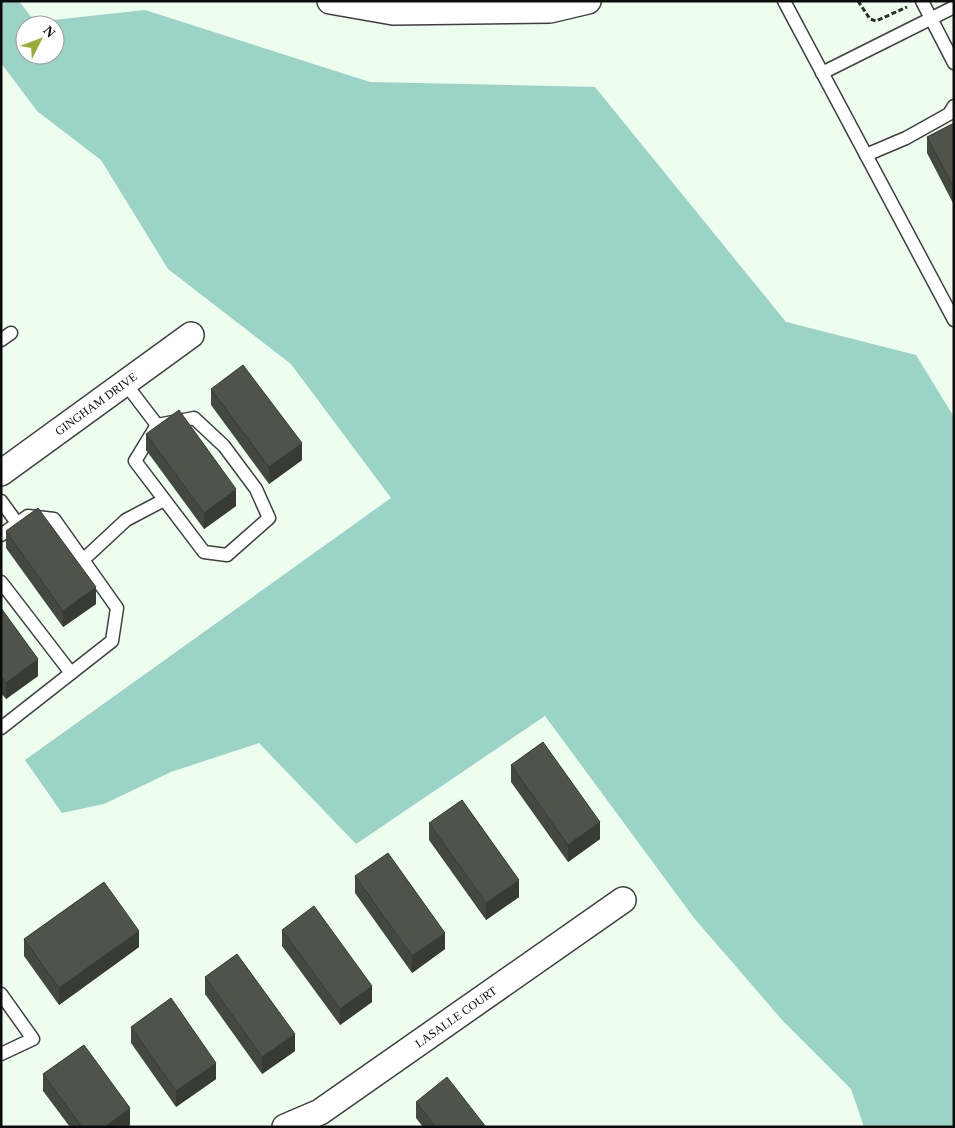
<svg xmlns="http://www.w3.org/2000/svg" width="955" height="1128" viewBox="0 0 955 1128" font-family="'Times New Roman',serif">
<rect width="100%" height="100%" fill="#edfdee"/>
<!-- forest -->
<path fill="#9cd3c7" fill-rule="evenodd" d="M1 1H19L35 22 145 10 370 82 595 87 786 322 916 355 954 417V1127H864L851 1089 783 1021 694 918 545 716 356 844 259 743 171 772 104 804 62 813 25 760 391 498 291 364 168 269 101 160 37 111 1 63ZM25 25H55V55H25Z"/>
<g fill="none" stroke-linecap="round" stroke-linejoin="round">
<!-- lane casing -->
<g stroke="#3f3f3f" stroke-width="15">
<g id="lane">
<polyline points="784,1 954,320"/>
<polyline points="922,1 954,63"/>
<polyline points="822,73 954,7"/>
<polyline points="866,155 906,138 949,114 954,106"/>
<polyline points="1,340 11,333"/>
<polyline points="125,383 157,425 194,418 224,446 256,489 269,518 227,555 204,552 135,461 157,425"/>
<polyline points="1,501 17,523"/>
<polyline points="1,535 28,516 54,519 117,608 112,641 1,728"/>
<polyline points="83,560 126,520 164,500"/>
<polyline points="1,582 71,673"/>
<polyline points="1,994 33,1039 1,1054"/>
</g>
</g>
<!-- street casing -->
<g stroke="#3f3f3f" stroke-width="28">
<g id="street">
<polyline points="330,1 393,12 550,10 588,1"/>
<polyline points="1,473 191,335"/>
<polyline points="285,1127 320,1112 623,900"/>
</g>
</g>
<!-- path -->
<polyline stroke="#2e2e2e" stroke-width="3" stroke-dasharray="5 2.5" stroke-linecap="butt" points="858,1 870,19 876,21 907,7"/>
<!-- lane -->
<use href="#lane" stroke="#fff" stroke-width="12"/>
<!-- street -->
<use href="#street" stroke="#fff" stroke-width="25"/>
</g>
<!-- wall -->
<g fill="#434840">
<polygon points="954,123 954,205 927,153 927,137"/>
<polygon points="211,389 302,460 269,484 211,405"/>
<polygon points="146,434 236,506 204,529 146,450"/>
<polygon points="6,531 96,604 63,627 6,548"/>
<polygon points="1,608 38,676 6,699 1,693"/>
<polygon points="511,765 600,839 568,862 511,782"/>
<polygon points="429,823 519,897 486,920 429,840"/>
<polygon points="355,876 445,949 412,973 355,893"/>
<polygon points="282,930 372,1002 340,1025 282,946"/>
<polygon points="24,939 139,947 59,1005 24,956"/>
<polygon points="205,977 295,1051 262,1074 205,994"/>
<polygon points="131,1027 216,1079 176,1107 131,1043"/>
<polygon points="43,1074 130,1125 127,1127 70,1127 43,1091"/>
<polygon points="416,1102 486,1127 423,1127 416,1118"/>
</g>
<!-- shaded-wall -->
<g fill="#373b34">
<polygon points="302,443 302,460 269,484 269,467"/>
<polygon points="236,489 236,506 204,529 204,513"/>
<polygon points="96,587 96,604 63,627 63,611"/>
<polygon points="38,659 38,676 6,699 6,683"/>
<polygon points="600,822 600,839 568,862 568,845"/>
<polygon points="519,880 519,897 486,920 486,903"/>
<polygon points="139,931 139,947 59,1005 59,988"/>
<polygon points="445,933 445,949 412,973 412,956"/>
<polygon points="372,986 372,1002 340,1025 340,1009"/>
<polygon points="295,1034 295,1051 262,1074 262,1057"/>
<polygon points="216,1063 216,1079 176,1107 176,1091"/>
<polygon points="130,1108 130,1125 127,1127 105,1127"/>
</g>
<!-- building -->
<g fill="#4e544a" stroke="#373b34">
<polygon points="954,123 954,188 927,137"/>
<polygon points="243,365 302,443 269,467 211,389"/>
<polygon points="179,410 236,489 204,513 146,434"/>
<polygon points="38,508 96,587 63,611 6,531"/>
<polygon points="1,608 38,659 6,683 1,676"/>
<polygon points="543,742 600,822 568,845 511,765"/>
<polygon points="462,800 519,880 486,903 429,823"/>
<polygon points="388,853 445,933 412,956 355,876"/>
<polygon points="104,882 139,931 59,988 24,939"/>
<polygon points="314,906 372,986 340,1009 282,930"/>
<polygon points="237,954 295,1034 262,1057 205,977"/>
<polygon points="171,998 216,1063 176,1091 131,1027"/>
<polygon points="84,1045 130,1108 105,1127 82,1127 43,1074"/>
<polygon points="447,1077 486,1127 436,1127 416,1102"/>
</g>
<g text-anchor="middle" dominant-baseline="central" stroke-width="5" stroke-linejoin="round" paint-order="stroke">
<!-- street labels -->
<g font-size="12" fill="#0c0c0c" stroke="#fff">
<text transform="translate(96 404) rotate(-36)">GINGHAM DRIVE</text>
<text transform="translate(456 1017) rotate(-35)">LASALLE COURT</text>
</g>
</g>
<!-- border -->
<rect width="955" height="1128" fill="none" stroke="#0c0c0c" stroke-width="5"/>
<!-- north arrow -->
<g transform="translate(40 40) rotate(48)"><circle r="24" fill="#ffffff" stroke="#9e9e9e"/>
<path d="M0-4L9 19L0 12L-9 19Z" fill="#97ad33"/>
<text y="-8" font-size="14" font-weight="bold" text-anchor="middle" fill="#0c0c0c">N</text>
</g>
</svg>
